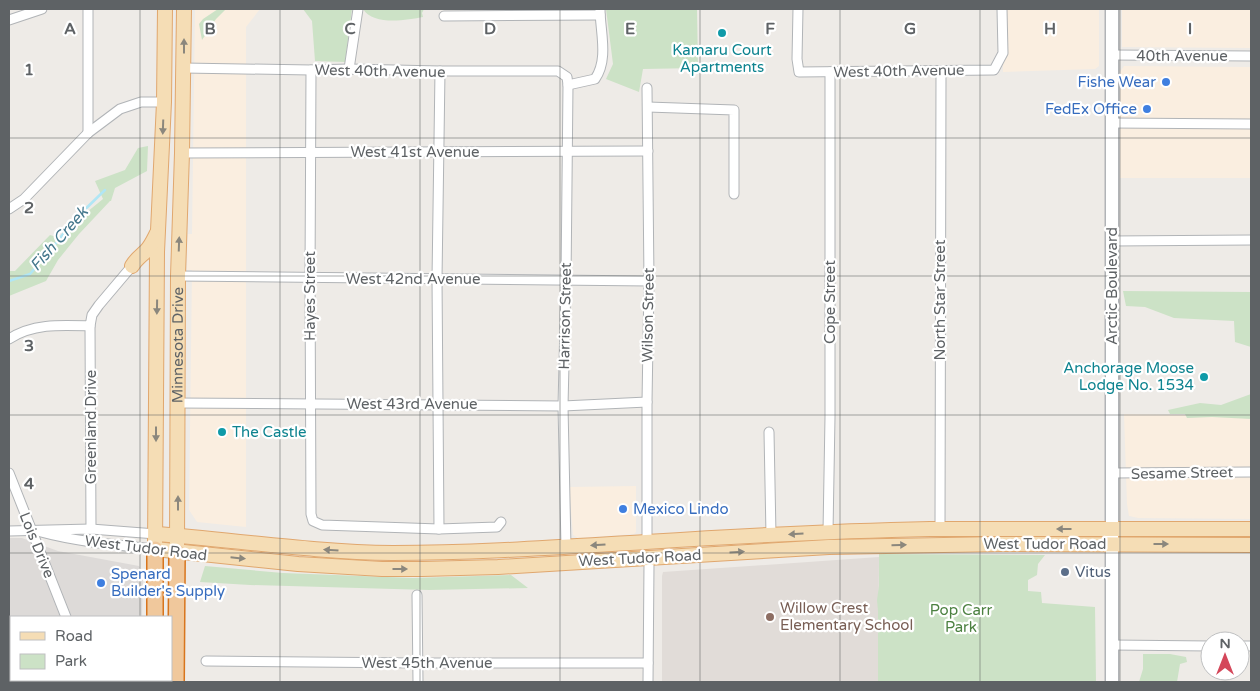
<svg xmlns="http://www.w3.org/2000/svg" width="1260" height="691" viewBox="0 0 1260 691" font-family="'Varela Round',sans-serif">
<rect width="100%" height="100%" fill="#eeebe7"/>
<!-- commercial -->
<g fill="#faeee0">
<polygon points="195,9 260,9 246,27 246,527 197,522 189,510 192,270 187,270 188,234 192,234"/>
<polygon points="1002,9 1099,9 1099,66 1095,69 1003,72"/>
<polygon points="1122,9 1251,9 1251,48 1122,47"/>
<polygon points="1124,66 1251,67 1251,178 1120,178 1120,72"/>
<polygon points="1124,414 1251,416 1251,519 1138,518 1129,516 1127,504"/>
<polygon points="636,486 636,532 634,534 578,538 573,535 569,487"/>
</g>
<!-- industrial -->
<g fill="#dddad8">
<polygon points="9,538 22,538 58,551 139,566 143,574 142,617 11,617 11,677 9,671"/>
<polygon points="12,680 142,680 142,682 13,682"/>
</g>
<!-- education -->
<polygon fill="#e1dcd8" points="879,557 878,682 662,682 662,576 663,572"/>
<!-- green -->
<g fill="#cce2c6">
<polygon points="218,9 226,9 216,19 202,40 199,24 203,19"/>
<polygon points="303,9 352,9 345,62 315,61 312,21"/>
<path d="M363 9H424L422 13 423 17C407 20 373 26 363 9Z"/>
<polygon points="606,9 697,9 698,68 643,69 639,92 606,79 613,64"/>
<polygon points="148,146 147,171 115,188 111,201 110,201 79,234 58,260 46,281 9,296 9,271 15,271 50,235 63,239 87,212 103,199 95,181 125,170 138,148"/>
<polygon points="1123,291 1251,292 1251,347 1235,342 1234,321 1174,318 1145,307 1126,306"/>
<polygon points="1251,394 1251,419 1212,417 1187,418 1185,414 1170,414 1168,410 1200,403 1221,405"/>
<polygon points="879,554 1045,555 1038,564 1037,575 1028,580 1028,591 1041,592 1042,603 1095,607 1096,682 878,682 878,611 877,600 879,586"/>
<polygon points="205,566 283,573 413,578 511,575 528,588 429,590 250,585 200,582"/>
<polygon points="1143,654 1170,654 1186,657 1187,662 1180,664 1177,682 1139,682 1143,669"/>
</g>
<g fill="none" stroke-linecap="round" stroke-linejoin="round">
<!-- stream -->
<polyline stroke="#b0e6f5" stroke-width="2.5" points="9,281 30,274 53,247 74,220 105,190"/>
<!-- minor casing -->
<g stroke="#b1b4b7" stroke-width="11">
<g id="minor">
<polyline points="798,9 797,59 799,72 994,70 1003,53 1002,9"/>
<polyline points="444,16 600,15"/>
<polyline points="9,20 42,9"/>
<polyline points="1112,55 1251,56"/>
<polyline points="184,68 311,70 349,69 440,71 558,71 567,77 568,85 566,280 563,406 566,547"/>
<polyline points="349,69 358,9"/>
<polyline points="311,70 310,278 311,514 313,521 322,525 439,529 497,527 501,522"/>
<path d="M568 85 595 79C609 59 600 31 600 9"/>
<polyline points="648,107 734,110 734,194"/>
<polyline points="1112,123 1251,124"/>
<polyline points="88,133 88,9"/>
<polyline points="182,153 648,151"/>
<polyline points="9,209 24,199 88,133 120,109 141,102 164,102"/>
<polyline points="1112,241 1251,240"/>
<polyline points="178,276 649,281"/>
<polyline points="90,326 91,529"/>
<path d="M9 339C33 323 62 325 90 326L92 315 99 305 132 266"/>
<polyline points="177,403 563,406 647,402"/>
<polyline points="769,432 771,535"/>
<polyline points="9,473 66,617"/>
<polyline points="1113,473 1251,472"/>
<polyline points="439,529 437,279 440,71"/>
<polyline points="940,529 941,71"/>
<polyline points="9,531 91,529 156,534"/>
<path d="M41 532C78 542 117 545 155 549"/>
<polyline points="828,532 830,417 830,72"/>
<polyline points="647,542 647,402 649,281 647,88"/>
<polyline points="417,595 418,682"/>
<polyline points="1112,645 1210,646"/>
<polyline points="1240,646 1251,646"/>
<polyline points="206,661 418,663 648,663"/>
<polyline points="90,680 91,682"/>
<polyline points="648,682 649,565 650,557"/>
</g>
</g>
<!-- secondary casing -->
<g stroke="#b1b4b7" stroke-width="15">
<polyline id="secondary" points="1112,682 1112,9"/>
</g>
<!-- primary casing -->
<g stroke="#e0a76e" stroke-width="16">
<g id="primary">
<polyline points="165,9 164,102 157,252 155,549 298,564 382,569 422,569 498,567 829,547 1001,544 1251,545"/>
<path d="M132 266C136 259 141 256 146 251 151 246 154 239 157 233"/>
<path d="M156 534C235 540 314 552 393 553 477 553 561 547 646 542 740 536 835 531 930 529H1251"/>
<path id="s1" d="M177 545 178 276 182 153 184 9"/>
</g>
</g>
<!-- motorway casing -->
<g stroke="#d8751d" stroke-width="18">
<g id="motorway">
<polyline points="155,617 155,549"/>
<polyline points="154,682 154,680"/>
<polyline points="176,682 177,552"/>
</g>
</g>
<!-- minor -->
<use href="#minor" stroke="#fff" stroke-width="9"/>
<!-- secondary -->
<use href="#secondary" stroke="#fff" stroke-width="12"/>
<!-- primary -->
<use href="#primary" stroke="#f5ddb5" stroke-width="14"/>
<!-- motorway -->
<use href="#motorway" stroke="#f0c89c" stroke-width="15"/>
</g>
<!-- one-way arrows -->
<defs><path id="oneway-solid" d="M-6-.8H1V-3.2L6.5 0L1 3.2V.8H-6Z" transform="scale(1.25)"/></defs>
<g fill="#8b877d">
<use href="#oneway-solid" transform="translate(184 46) rotate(-90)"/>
<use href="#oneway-solid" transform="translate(163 127) rotate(92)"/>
<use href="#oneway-solid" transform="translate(179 244) rotate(-88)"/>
<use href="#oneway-solid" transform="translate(157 307) rotate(91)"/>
<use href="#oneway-solid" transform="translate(156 434) rotate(90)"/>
<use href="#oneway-solid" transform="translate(178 503) rotate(-90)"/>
<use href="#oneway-solid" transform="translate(1064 529) rotate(-180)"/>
<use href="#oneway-solid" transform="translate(796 534) rotate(177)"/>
<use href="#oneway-solid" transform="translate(1161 544)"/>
<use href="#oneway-solid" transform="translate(598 545) rotate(176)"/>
<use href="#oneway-solid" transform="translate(899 545) rotate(-1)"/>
<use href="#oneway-solid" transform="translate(331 550) rotate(-176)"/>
<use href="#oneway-solid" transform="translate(737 552) rotate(-3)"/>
<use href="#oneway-solid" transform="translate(238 558) rotate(6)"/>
<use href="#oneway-solid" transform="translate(400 569)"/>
</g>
<!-- grid -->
<path fill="none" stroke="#5e6265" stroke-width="1" stroke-opacity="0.55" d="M140 9V617M280 9V682M420 9V682M560 9V682M700 9V682M840 9V682M980 9V682M1120 9V682M9 138H1251M9 276H1251M9 415H1251M9 553H1251M140 680V682"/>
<!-- markers -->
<g fill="#0f9aa8" stroke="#fff" stroke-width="2">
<circle cx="722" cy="33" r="5"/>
<circle cx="1204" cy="377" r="5"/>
<circle cx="222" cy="432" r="5"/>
</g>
<g fill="#3f7fe0" stroke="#fff" stroke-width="2">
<circle cx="1166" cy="82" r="5"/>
<circle cx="1147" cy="109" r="5"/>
<circle cx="623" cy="509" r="5"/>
<circle cx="101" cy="583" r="5"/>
</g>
<circle fill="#5c6f8a" stroke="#fff" stroke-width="2" cx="1065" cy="572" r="5"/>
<circle fill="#8d6e63" stroke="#fff" stroke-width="2" cx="770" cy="617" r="5"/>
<g text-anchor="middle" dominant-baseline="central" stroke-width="4.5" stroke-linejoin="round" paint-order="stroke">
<!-- culture labels -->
<g font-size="15" fill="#0d838f" stroke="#fff">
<text x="722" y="50">Kamaru Court<tspan x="722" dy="17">Apartments</tspan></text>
<text x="1194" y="368" text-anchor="end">Anchorage Moose<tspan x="1194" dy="17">Lodge No. 1534</tspan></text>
<text x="232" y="432" text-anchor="start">The Castle</text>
</g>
<!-- street labels -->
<g font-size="15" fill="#5e6265" stroke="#fff">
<text x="1182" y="56">40th Avenue</text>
<text transform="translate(380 71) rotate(1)">West 40th Avenue</text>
<text transform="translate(899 71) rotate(-1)">West 40th Avenue</text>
<text x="415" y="152">West 41st Avenue</text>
<text x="413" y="279">West 42nd Avenue</text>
<text transform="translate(1112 286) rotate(-90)">Arctic Boulevard</text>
<text transform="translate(310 296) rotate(-90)">Hayes Street</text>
<text transform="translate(940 300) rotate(-90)">North Star Street</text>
<text transform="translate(830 302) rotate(-90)">Cope Street</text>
<text transform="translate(648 315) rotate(-89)">Wilson Street</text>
<text transform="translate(565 316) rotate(-89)">Harrison Street</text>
<text stroke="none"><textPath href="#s1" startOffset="200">Minnesota Drive</textPath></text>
<text x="412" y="404">West 43rd Avenue</text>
<text transform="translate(91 427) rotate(-90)">Greenland Drive</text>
<text transform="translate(1182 473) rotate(-1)">Sesame Street</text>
<text x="1045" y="544">West Tudor Road</text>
<text transform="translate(37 545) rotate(68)">Lois Drive</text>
<text transform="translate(146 548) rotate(7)">West Tudor Road</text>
<text transform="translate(640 558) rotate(-3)">West Tudor Road</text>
<text x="427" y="663">West 45th Avenue</text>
</g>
<!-- shop labels -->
<g font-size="15" fill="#366cbe" stroke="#fff" text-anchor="end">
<text x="1156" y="82">Fishe Wear</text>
<text x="1137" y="109">FedEx Office</text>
<text x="633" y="509" text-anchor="start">Mexico Lindo</text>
<text x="111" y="574" text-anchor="start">Spenard<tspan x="111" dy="17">Builder's Supply</tspan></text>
</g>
<!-- service labels -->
<g font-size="15" fill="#4e5e75" stroke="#fff" text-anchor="start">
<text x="1075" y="572">Vitus</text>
</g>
<!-- education labels -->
<g font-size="15" fill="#785e54" stroke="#fff" text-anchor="start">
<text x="780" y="608">Willow Crest<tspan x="780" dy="17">Elementary School</tspan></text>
</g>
<!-- park labels -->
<g font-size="15" fill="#4c8141" stroke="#fff">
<text x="961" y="610">Pop Carr<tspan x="961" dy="17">Park</tspan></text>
</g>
<!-- water labels -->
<g font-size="16" font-style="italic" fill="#44778c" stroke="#fff">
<text transform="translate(59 239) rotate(-49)">Fish Creek</text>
</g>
</g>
<g font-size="16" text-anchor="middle" font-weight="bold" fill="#5e6265" stroke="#fff" stroke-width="4.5" stroke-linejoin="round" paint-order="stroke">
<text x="70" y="34">A</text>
<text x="210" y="34">B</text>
<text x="350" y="34">C</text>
<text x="490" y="34">D</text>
<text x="630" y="34">E</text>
<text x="770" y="34">F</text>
<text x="910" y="34">G</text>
<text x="1050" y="34">H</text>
<text x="1190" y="34">I</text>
<text x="29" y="75">1</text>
<text x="29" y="213">2</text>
<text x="29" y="351">3</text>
<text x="29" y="489">4</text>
</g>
<!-- border -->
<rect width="1260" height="691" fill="none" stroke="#5e6265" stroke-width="20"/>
<!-- legend -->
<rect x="10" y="616" width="162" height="65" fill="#ffffff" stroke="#bfc0c1"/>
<rect x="20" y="632" width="25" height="8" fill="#f5ddb5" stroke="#bfc0c1"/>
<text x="55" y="641" font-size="15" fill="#5e6265">Road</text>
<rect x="20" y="654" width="25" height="15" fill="#cce2c6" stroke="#bfc0c1"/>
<text x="55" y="666" font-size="15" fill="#5e6265">Park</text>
<!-- north arrow -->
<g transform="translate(1225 656)"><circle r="24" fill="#ffffff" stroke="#bfc0c1"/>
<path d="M0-4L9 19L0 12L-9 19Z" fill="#d4475a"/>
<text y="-8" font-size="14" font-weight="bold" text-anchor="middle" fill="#5e6265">N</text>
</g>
</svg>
